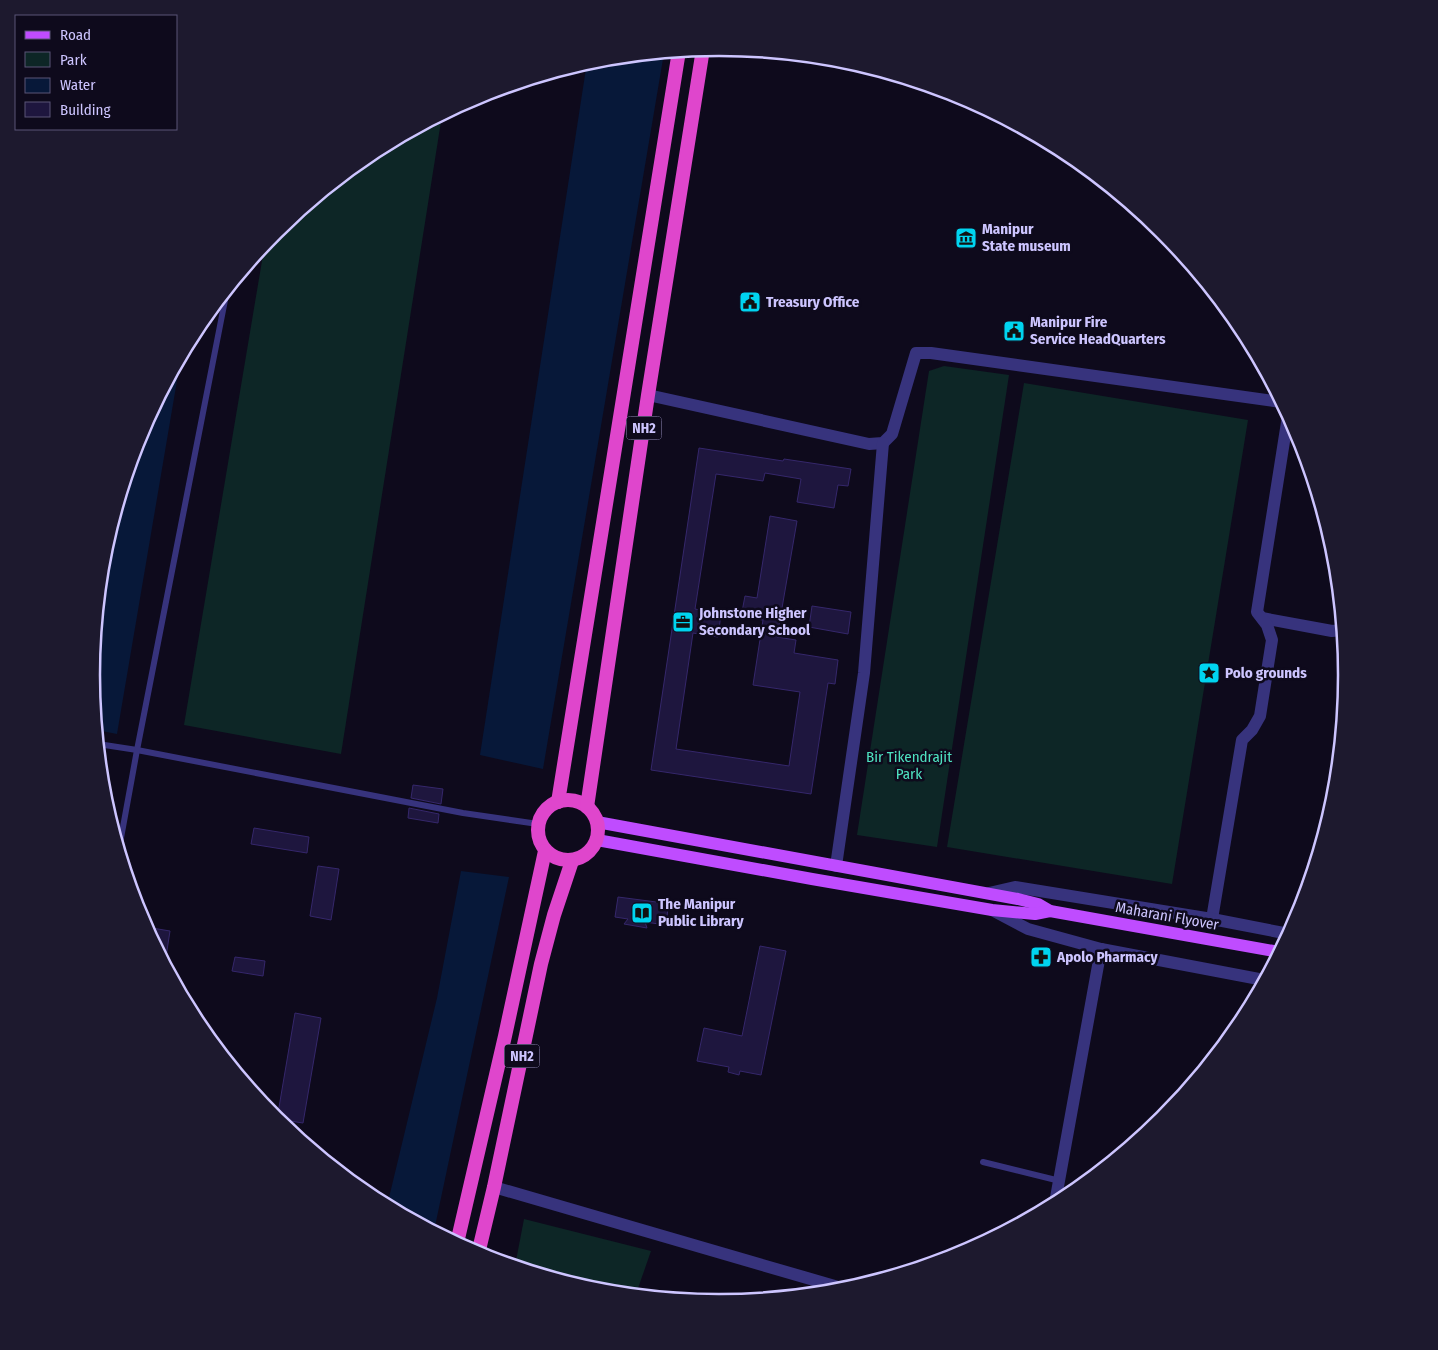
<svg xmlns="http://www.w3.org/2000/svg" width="1438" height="1350" viewBox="0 0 1438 1350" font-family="'Fira Sans Condensed',sans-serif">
<rect width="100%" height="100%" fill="#0e0a1c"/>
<!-- green -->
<g fill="#0d2626">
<polygon points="442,115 341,754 184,725 265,243 276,231 371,153"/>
<polygon points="944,366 1009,375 937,847 857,835 929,371"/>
<polygon points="1024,383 1248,420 1172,884 947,847"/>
<polygon points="524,1219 651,1251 636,1294 596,1290 515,1266"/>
</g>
<!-- water -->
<g fill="#071839">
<polygon points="664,53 543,769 480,755 587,62 597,60"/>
<polygon points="181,357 117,734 97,730 92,675 104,552 139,435"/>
<polygon points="461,871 509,877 434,1231 387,1206 437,998"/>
</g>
<!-- building -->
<g fill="#1e163e" stroke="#35276b">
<polygon points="699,448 783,461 784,459 851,469 848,486 838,485 834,508 797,502 801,479 765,473 763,481 716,474 695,609 721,614 718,637 693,633 676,749 789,766 800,692 753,685 763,620 741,617 745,596 757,598 770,516 797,521 777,637 796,640 794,653 838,660 835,684 828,683 811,794 651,770"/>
<polygon points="812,606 851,612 848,634 809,627"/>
<polygon points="413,785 443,789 441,804 411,798"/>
<polygon points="409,808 439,814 438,823 408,818"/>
<polygon points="254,828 309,837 307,853 251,844"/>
<polygon points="318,866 339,869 331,920 310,916"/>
<polygon points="618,897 664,903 664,908 668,908 666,925 645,922 647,928 624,924 628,919 615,917"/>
<polygon points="146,927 170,931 165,963"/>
<polygon points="760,946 786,951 761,1075 740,1071 739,1075 728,1072 729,1067 697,1061 704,1028 742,1036"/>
<polygon points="235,957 265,961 263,976 232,971"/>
<polygon points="295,1013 321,1018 303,1123 277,1119"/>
</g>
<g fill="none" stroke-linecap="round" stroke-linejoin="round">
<!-- service -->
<g stroke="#37337d" stroke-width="6">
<polyline points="98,744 137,750 463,813 538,824"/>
<polyline points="119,849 137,750 227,290"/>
<polyline points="983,1162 1060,1181"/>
</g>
<!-- minor -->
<g stroke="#37337d" stroke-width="12">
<polyline points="648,395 869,444 883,443 892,434 916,353 931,353 1281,402"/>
<polyline points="1262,618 1332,631 1342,630"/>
<polyline points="836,866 864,673 883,443"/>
<polyline points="1212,919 1242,740 1252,730 1260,716 1272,640 1267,625 1257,612 1288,416"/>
<polyline points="494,1187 845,1289"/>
<polyline points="1055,1203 1101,949"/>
</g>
<!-- tertiary -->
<g stroke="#37337d" stroke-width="12">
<polyline points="989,893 1015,887 1212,919 1289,934"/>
<polyline points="992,910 1028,929 1101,949 1264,980"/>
</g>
<!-- primary -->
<g stroke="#bf4cff" stroke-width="12">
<polyline points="597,822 1018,899 1038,904 1050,911 1279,952"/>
<polyline points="597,840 812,879 992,910 1035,914 1050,911"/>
</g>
<!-- trunk -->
<g stroke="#df46cc" stroke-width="14">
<circle cx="568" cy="830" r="30"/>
<polyline points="558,802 679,51"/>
<polyline points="587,807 648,395 703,49"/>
<polyline points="457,1243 505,1036 545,851"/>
<polyline points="478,1254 494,1187 541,964 554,915 572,861"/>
</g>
</g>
<!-- icons -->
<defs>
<g id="museum-square" transform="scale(1.125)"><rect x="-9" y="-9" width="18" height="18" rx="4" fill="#00d4f0" stroke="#0e0a1c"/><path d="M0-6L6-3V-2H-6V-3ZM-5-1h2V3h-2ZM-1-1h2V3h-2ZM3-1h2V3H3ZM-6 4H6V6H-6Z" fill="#111"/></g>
<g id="civic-square" transform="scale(1.125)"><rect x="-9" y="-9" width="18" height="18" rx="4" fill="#00d4f0" stroke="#0e0a1c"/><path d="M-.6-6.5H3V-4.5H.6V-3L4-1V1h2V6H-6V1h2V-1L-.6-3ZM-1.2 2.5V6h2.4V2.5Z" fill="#111"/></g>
<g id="office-square" transform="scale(1.125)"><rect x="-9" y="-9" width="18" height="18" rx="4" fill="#00d4f0" stroke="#0e0a1c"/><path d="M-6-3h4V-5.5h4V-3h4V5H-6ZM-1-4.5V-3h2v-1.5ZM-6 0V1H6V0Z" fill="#111"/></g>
<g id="sight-square" transform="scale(1.125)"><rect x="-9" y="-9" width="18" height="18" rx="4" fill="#00d4f0" stroke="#0e0a1c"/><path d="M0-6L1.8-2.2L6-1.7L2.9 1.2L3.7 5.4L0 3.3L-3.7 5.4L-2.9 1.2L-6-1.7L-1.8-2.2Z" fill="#111"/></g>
<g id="library-square" transform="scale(1.125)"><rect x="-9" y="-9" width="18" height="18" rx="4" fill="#00d4f0" stroke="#0e0a1c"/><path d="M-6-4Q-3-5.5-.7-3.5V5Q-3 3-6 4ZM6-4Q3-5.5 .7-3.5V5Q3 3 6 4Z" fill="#111"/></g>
<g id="pharmacy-square" transform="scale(1.125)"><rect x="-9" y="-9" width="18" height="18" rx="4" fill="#00d4f0" stroke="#0e0a1c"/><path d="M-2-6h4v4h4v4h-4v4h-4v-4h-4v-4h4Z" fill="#111"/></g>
</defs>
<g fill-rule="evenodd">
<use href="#museum-square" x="966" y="238"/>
<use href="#civic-square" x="750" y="302"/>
<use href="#civic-square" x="1014" y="331"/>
<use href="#office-square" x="683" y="622"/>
<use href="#sight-square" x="1209" y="673"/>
<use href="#library-square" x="642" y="913"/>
<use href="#pharmacy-square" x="1041" y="957"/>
</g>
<g text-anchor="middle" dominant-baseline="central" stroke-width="5" stroke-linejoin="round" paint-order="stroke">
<!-- shield labels -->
<g fill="#0e0a1c" stroke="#948dbb" stroke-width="1">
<rect x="626.5" y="416.5" width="35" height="23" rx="4"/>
<rect x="504.5" y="1044.5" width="35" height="23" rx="4"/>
</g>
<g font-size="14" font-weight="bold" fill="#cdc5ff">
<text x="644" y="428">NH2</text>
<text x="522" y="1056">NH2</text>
</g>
<!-- poi labels -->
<g font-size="15" font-weight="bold" fill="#cdc5ff" stroke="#0e0a1c" text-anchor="start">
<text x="982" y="229">Manipur<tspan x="982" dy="17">State museum</tspan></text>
<text x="766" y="302">Treasury Office</text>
<text x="1030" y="322">Manipur Fire<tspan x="1030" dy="17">Service HeadQuarters</tspan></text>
<text x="699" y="613">Johnstone Higher<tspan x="699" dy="17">Secondary School</tspan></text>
<text x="1225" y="673">Polo grounds</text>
<text x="658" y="904">The Manipur<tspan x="658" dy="17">Public Library</tspan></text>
<text x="1057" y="957">Apolo Pharmacy</text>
</g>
<!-- park labels -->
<g font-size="15" fill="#4ee2c0" stroke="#0e0a1c">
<text x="909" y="757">Bir Tikendrajit<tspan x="909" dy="17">Park</tspan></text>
</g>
<!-- street labels -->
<g font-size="15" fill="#cdc5ff" stroke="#0e0a1c">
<text transform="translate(1167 916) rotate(10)">Maharani Flyover</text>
</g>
</g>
<!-- crop -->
<path d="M0 0H1438V1350H0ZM100 675a619 619 0 1 1 1238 0a619 619 0 1 1-1238 0Z" fill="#1d192e" fill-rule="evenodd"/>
<path fill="none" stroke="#cdc5ff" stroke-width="2.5" d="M100 675a619 619 0 1 1 1238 0a619 619 0 1 1-1238 0Z"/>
<!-- legend -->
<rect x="15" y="15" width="162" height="115" fill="#0e0a1c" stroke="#5a5577"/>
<rect x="25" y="31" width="25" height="8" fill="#bf4cff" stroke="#5a5577"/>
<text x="60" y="40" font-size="15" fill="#cdc5ff">Road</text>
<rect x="25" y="52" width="25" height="15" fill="#0d2626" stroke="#5a5577"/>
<text x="60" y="65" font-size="15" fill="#cdc5ff">Park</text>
<rect x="25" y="78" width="25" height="15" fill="#071839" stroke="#5a5577"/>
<text x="60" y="90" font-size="15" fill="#cdc5ff">Water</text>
<rect x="25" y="102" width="25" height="15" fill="#1e163e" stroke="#5a5577"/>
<text x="60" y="115" font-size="15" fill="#cdc5ff">Building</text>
</svg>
